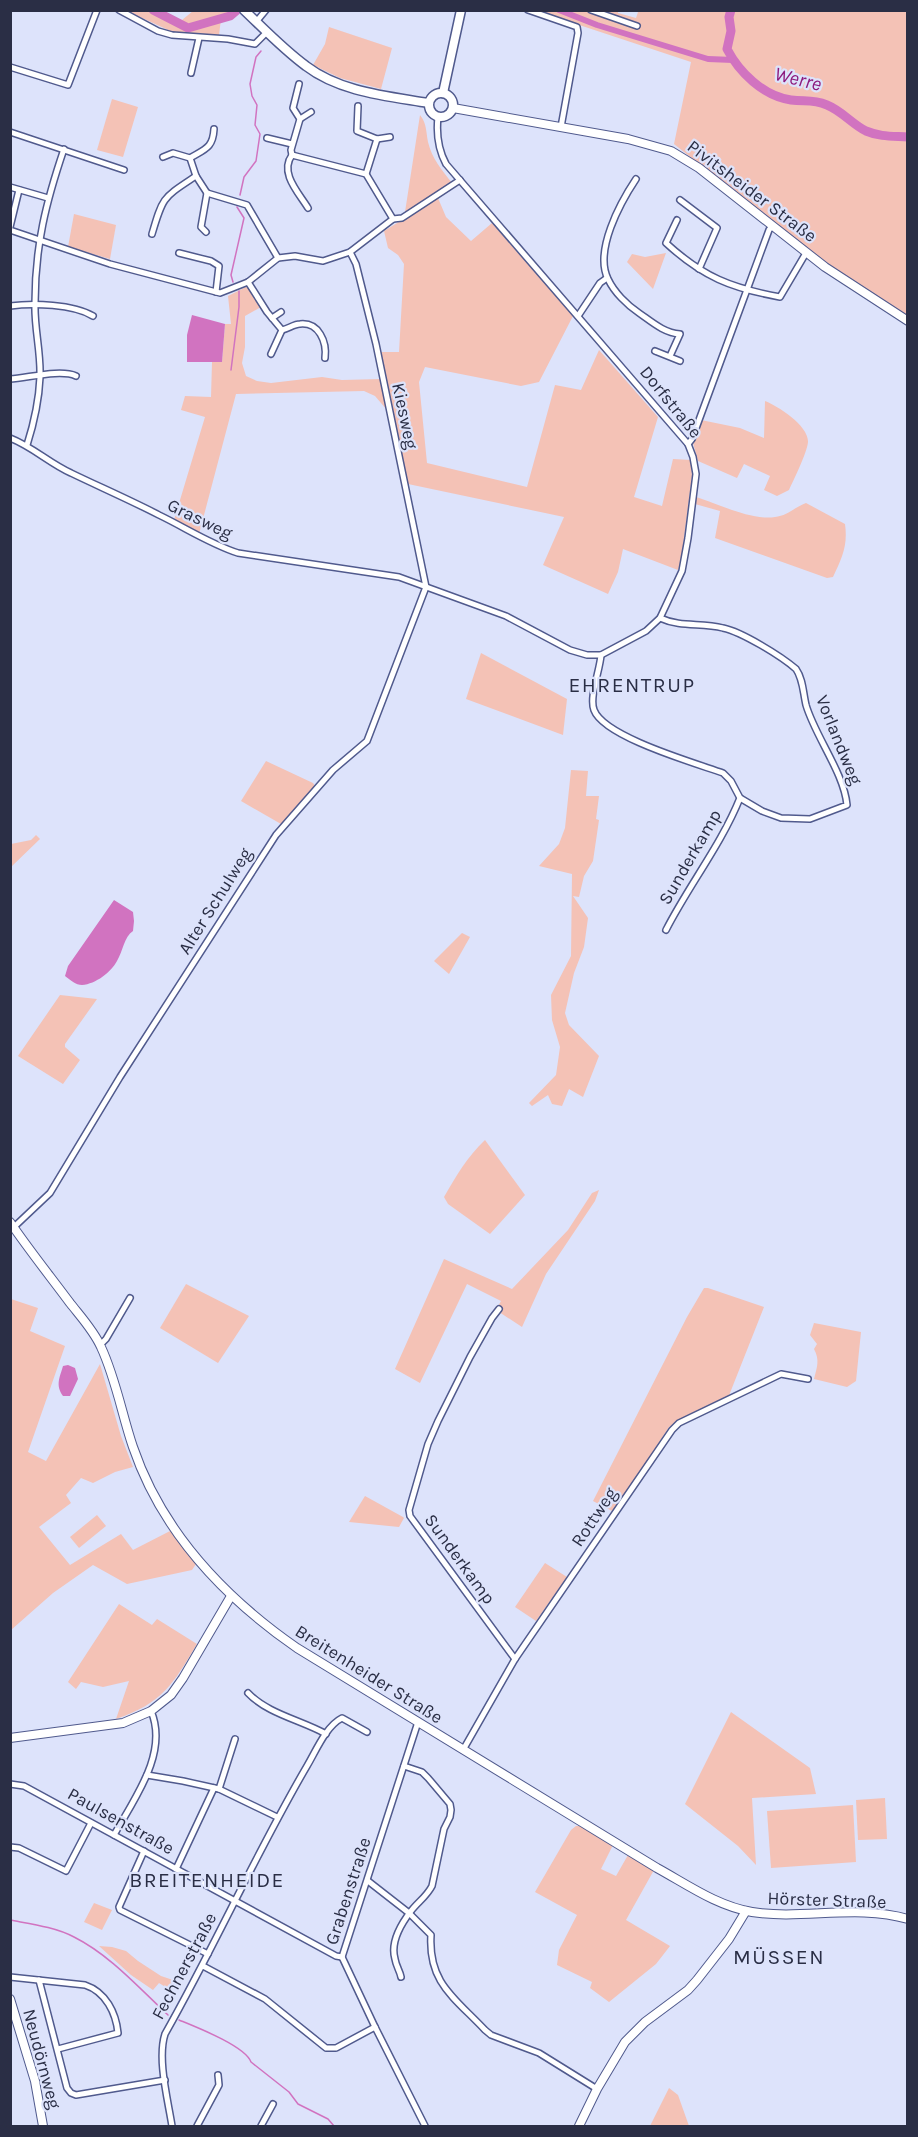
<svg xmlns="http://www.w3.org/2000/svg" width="918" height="2137" viewBox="0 0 918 2137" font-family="Karla,sans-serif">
<rect width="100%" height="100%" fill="#dde3fb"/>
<!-- green -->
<g fill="#f4c2b6">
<polygon points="127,11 153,11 182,20 193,11 236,11 230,16 221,19 219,35 179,35"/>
<polygon points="537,11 618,11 618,13 636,18 638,12 634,11 907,11 907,316 858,286 808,251 674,144 691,62"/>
<polygon points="329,27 392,48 381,89 340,78 313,65 325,44"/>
<polygon points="112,99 138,107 123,157 97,150"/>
<path d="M420 115C427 124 426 132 428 142 432 159 442 170 452 183L405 212Z"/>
<polygon points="438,198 446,217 471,241 492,223 573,316 539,382 521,386 425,367 419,382 427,463 527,487 555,385 581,390 599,350 658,417 634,497 662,506 673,459 691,460 692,476 681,561 678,570 623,549 618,572 608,594 543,565 564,517 408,484 380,352 399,352 404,264 398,255 388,248 384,231"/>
<polygon points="74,214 116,225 110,259 68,247"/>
<polygon points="666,253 653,289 627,262 632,254 645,257"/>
<polygon points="246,287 251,290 261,307 245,316 245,347 242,363 246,376 257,381 271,383 322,377 342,380 381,379 387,410 375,396 364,391 236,394 199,534 174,520 205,417 181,410 185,396 211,397 212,362 222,362 225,324 231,324 228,296"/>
<path d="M765 401C778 406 809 426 808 442 807 453 794 479 789 490L777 496 764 490 770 476 744 464 737 478 698 461 693 443 701 420 740 428 764 438Z"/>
<path d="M696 497C718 504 753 521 775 517 787 516 795 507 806 503L845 524C848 546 842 558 833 577L827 578 715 538 720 511 695 504Z"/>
<polygon points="481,653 567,699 563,735 466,699"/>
<polygon points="266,761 313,783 315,786 281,824 241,801"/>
<polygon points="571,770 588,771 586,796 599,796 596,819 599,820 593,861 584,876 579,897 573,896 588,918 584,947 574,973 565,1013 569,1025 599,1056 583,1097 569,1089 562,1106 552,1104 548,1095 532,1106 529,1103 556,1075 560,1047 552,1020 551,995 571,956 572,874 539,866 559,844 565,828"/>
<polygon points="36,835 40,839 11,867 11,844 31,840"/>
<polygon points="462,933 470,937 449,974 434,961"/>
<polygon points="60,995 97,999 65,1044 65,1047 80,1060 63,1084 18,1056"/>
<path d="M485 1140 525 1195 490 1234 448 1204 444 1197C456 1176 467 1157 485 1140Z"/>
<polygon points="599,1190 595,1201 546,1274 522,1327 496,1310 501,1301 467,1284 420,1383 395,1369 444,1259 512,1289 568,1230 592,1193"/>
<polygon points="186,1284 249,1316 218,1363 160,1328"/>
<polygon points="704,1288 708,1288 764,1307 728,1398 676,1422 669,1427 614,1512 593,1501 687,1317"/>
<polygon points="11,1299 38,1308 30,1331 65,1346 28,1452 46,1461 100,1364 121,1436 133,1467 115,1472 93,1483 81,1478 66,1495 71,1503 39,1527 70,1565 121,1534 133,1550 172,1530 196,1564 192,1570 127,1584 93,1565 53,1593 11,1630"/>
<path d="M814 1323 861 1332 856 1381 847 1387 814 1379C817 1367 820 1360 814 1349L817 1344 810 1335Z"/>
<polygon points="365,1496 403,1517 404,1518 399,1527 349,1522"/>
<polygon points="97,1515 106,1526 79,1548 70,1537"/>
<polygon points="545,1563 567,1577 536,1621 515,1607"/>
<path d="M119 1604 152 1625 157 1619 197 1644C173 1684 163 1703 116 1719L129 1681 103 1687 81 1682 76 1689 68 1682Z"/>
<polygon points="731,1712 810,1768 816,1794 752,1798 756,1865 738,1846 685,1804"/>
<polygon points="885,1798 887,1839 858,1840 856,1800"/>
<polygon points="853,1805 856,1862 771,1868 767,1811"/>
<polygon points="576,1826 582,1826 613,1845 601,1869 616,1876 628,1855 654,1870 626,1920 670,1946 656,1964 609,2002 590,1988 592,1982 557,1965 559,1950 577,1915 535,1892 571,1830"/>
<polygon points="94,1903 112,1910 102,1930 84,1922"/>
<polygon points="99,1946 112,1947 126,1951 138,1961 161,1976 176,1981 167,1988 159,1983 153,1990 131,1975"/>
<polygon points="669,2088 678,2095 689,2126 650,2126"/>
</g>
<!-- water -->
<g fill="#d173c0">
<polygon points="192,315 225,324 222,362 187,362 187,335"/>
<path d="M114 900 133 912 134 921 133 931C124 937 123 951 117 961 111 972 96 984 82 985 76 985 70 980 65 976L68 966Z"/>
<path d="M68 1365 75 1368 78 1379 70 1396H63C55 1385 60 1377 63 1366Z"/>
</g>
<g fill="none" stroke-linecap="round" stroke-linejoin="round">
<!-- stream -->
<g stroke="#d173c0" stroke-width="1.5">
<polyline points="240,195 244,177 256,161 260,134 255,125 257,105 252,96 250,84 256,57 261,51"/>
<polyline points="233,282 231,275 244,218 237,207"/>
<polyline points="231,370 239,307 239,291"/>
<path d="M10 1920C31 1924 55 1927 74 1937 110 1955 139 1988 168 2015"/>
<path d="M179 2020C196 2027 245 2046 251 2062L289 2092 298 2104 328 2119 334 2126"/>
</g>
<!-- canal -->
<polyline stroke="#d173c0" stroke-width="6" points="559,10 597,25 708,59 733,60"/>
<!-- river -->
<g stroke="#d173c0" stroke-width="9">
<polyline points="153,10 188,28 230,16 237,10"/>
<path d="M731 10 729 17 731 31 727 49C739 72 763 96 791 100 805 102 812 99 827 105 842 111 852 124 866 131 880 137 893 136 908 137"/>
</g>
<!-- street casing -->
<g stroke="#505a8d" stroke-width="8">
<g id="street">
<polyline points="119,10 158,31 172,35 228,39 255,44 267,32"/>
<polyline points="528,10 577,27 578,33 561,127"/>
<polyline points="591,10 637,26"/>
<polyline points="256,22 266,10"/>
<polyline points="10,67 68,85 97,10"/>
<polyline points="191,73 199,38"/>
<polyline points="358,106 357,131 377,139 390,137"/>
<polyline points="300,119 311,112"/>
<polyline points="10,132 124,170"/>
<polyline points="267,138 292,144"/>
<polyline points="292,155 291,150 300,119 293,108 299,84"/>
<polyline points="163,157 173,153 190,158 196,176 207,193 247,205 278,258"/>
<path d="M190 158C205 149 213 148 214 129"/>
<polyline points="366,174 377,139"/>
<path d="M636 179C620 203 594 251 608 279 614 292 627 305 639 313 652 322 664 333 680 334L670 356"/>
<polyline points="10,187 48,198"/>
<polyline points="680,200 717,228 699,269"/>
<path d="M308 208C299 193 279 173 292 155L366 174 393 219"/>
<path d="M677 220 666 243C703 277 731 288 780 297L806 253"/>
<polyline points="10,227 19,190"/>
<polyline points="10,230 110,264 220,293 248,282 278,258 295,256 323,261 350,252 393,219 402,218 460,180"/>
<polyline points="206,232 201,227 207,193"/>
<path d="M152 234C163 196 163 198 196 176"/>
<polyline points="350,252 356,264 376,344 426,587"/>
<polyline points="179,253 211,261 219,266 216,292"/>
<polyline points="248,282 267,312 282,330 271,354"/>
<path d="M10 306C33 303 73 304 93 316"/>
<polyline points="578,316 600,283 607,278"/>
<polyline points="272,318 281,312"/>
<path d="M282 330C288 329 294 324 300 324 319 322 327 342 325 358"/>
<polyline points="655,351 680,361"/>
<path d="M10 379C28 378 60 369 76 376"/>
<path d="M10 438C33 447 49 463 71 473 100 487 130 500 159 515 186 528 210 544 238 553L399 577 506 616 570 650 587 655H601L646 631 660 618 682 571 688 538 696 474 693 457 688 444 446 164C438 149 436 135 438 117"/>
<polyline points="688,444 692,439 769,230 772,226"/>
<path d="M27 445C34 423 39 400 40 377 41 352 34 327 35 303 35 246 46 202 64 149"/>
<path d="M601 655C600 670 589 697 594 710 604 737 695 763 723 773L731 781 740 798 762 811 781 818 810 819 847 805C844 773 815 736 806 705 803 692 803 679 796 669 781 656 742 632 723 628 701 622 682 628 660 618"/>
<path d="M666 930C689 885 721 845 740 798"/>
<polyline points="14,1227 50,1193 120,1077 276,835 333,770 367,741 426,587"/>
<polyline points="499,1309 492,1318 470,1357 438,1421 428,1444 409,1510 410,1516 515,1659"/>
<polyline points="100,1345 106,1339 130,1298"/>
<path d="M248 1693C268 1714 301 1720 326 1734"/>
<polyline points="463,1750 515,1659 672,1430 679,1423 781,1374 808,1379"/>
<polyline points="147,1775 183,1781 219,1789 277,1817"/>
<polyline points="10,1784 24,1786 336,1956 342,1957"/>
<polyline points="219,1789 235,1739"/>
<path d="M114 1835C134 1799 169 1753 151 1711"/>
<polyline points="10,1847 19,1848 66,1871 91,1823"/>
<polyline points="144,1851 119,1907 120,1910 208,1954"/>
<polyline points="176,1869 214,1788"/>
<path d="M368 1881 409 1913 431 1935C428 1983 455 1998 485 2030L491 2035 539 2053 597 2089"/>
<polyline points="342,1957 418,1722"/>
<polyline points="342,1957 375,2027 425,2126"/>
<polyline points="203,1966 265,1999 326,2048 336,2048 375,2027"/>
<path d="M10 1977 85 1985C106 1992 116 2013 118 2033L58 2049"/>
<path d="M401 1977C400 1971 396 1966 395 1959 390 1942 401 1924 411 1911 418 1902 427 1896 432 1886L444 1829 450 1817 451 1810 450 1804 428 1778 422 1772 404 1766"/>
<polyline points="39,1980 67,2088 71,2093 76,2095 165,2080"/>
<path d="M172 2126C168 2100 157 2059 165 2034 215 1946 256 1853 307 1766 316 1751 326 1726 342 1718L367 1732"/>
<polyline points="197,2126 219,2085 218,2075"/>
<polyline points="261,2126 273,2104"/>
</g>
</g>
<!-- secondary casing -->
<g stroke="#505a8d" stroke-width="10">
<g id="secondary">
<polyline points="453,108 628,139 671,151 699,168 825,267 908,321"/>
<path d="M10 1222C29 1250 50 1276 70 1303 81 1317 94 1331 101 1347 116 1379 122 1415 133 1447 162 1532 225 1598 297 1648L657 1868C688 1885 717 1906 752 1912 803 1920 857 1904 908 1919"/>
<polyline points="10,1738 123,1723 151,1711 171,1695 183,1678 231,1596"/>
<polyline points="10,1999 35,2081 43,2126"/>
<polyline points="579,2126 597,2089 625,2042 645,2022 688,1990 697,1980 729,1939 746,1911"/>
</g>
</g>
<!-- primary casing -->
<g stroke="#505a8d" stroke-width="11">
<g id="primary">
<path d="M244 10C264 29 284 50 306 66 340 92 387 96 428 103"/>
<circle cx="441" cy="105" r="12"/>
<polyline points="443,93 461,10"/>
</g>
</g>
<!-- street -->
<use href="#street" stroke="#fff" stroke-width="5"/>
<!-- secondary -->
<use href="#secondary" stroke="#fff" stroke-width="8"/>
<!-- primary -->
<use href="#primary" stroke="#fff" stroke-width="8"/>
</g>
<g text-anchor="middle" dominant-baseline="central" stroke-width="4.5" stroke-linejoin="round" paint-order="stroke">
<!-- street labels -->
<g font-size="18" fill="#2a2e45" stroke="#dde3fb">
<text transform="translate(752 191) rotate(37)">Pivitsheider Straße</text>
<text transform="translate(671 402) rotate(51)">Dorfstraße</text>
<text transform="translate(405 416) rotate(78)">Kiesweg</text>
<text transform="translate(200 519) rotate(26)">Grasweg</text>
<text transform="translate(839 740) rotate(68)">Vorlandweg</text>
<text transform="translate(690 857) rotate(-60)">Sunderkamp</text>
<text transform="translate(215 901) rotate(-58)">Alter Schulweg</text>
<text transform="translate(594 1517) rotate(-56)">Rottweg</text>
<text transform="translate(460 1559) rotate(54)">Sunderkamp</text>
<text transform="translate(369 1674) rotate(32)">Breitenheider Straße</text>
<text transform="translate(121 1821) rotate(29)">Paulsenstraße</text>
<text transform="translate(348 1891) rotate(-72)">Grabenstraße</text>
<text transform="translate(827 1900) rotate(2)">Hörster Straße</text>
<text transform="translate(184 1966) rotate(-62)">Fechnerstraße</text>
<text transform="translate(42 2059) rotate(75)">Neudörnweg</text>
</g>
<!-- water labels -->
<g font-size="20" font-style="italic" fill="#8d1b7e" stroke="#dde3fb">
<text transform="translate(798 79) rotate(14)">Werre</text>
</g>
<!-- quarter labels -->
<g font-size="21" letter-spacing="1.5" fill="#2a2e45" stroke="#dde3fb">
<text x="632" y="685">EHRENTRUP</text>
<text x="207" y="1880">BREITENHEIDE</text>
<text x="779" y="1957">MÜSSEN</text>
</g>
</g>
<!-- border -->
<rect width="918" height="2137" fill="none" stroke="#2a2e45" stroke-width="24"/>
</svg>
